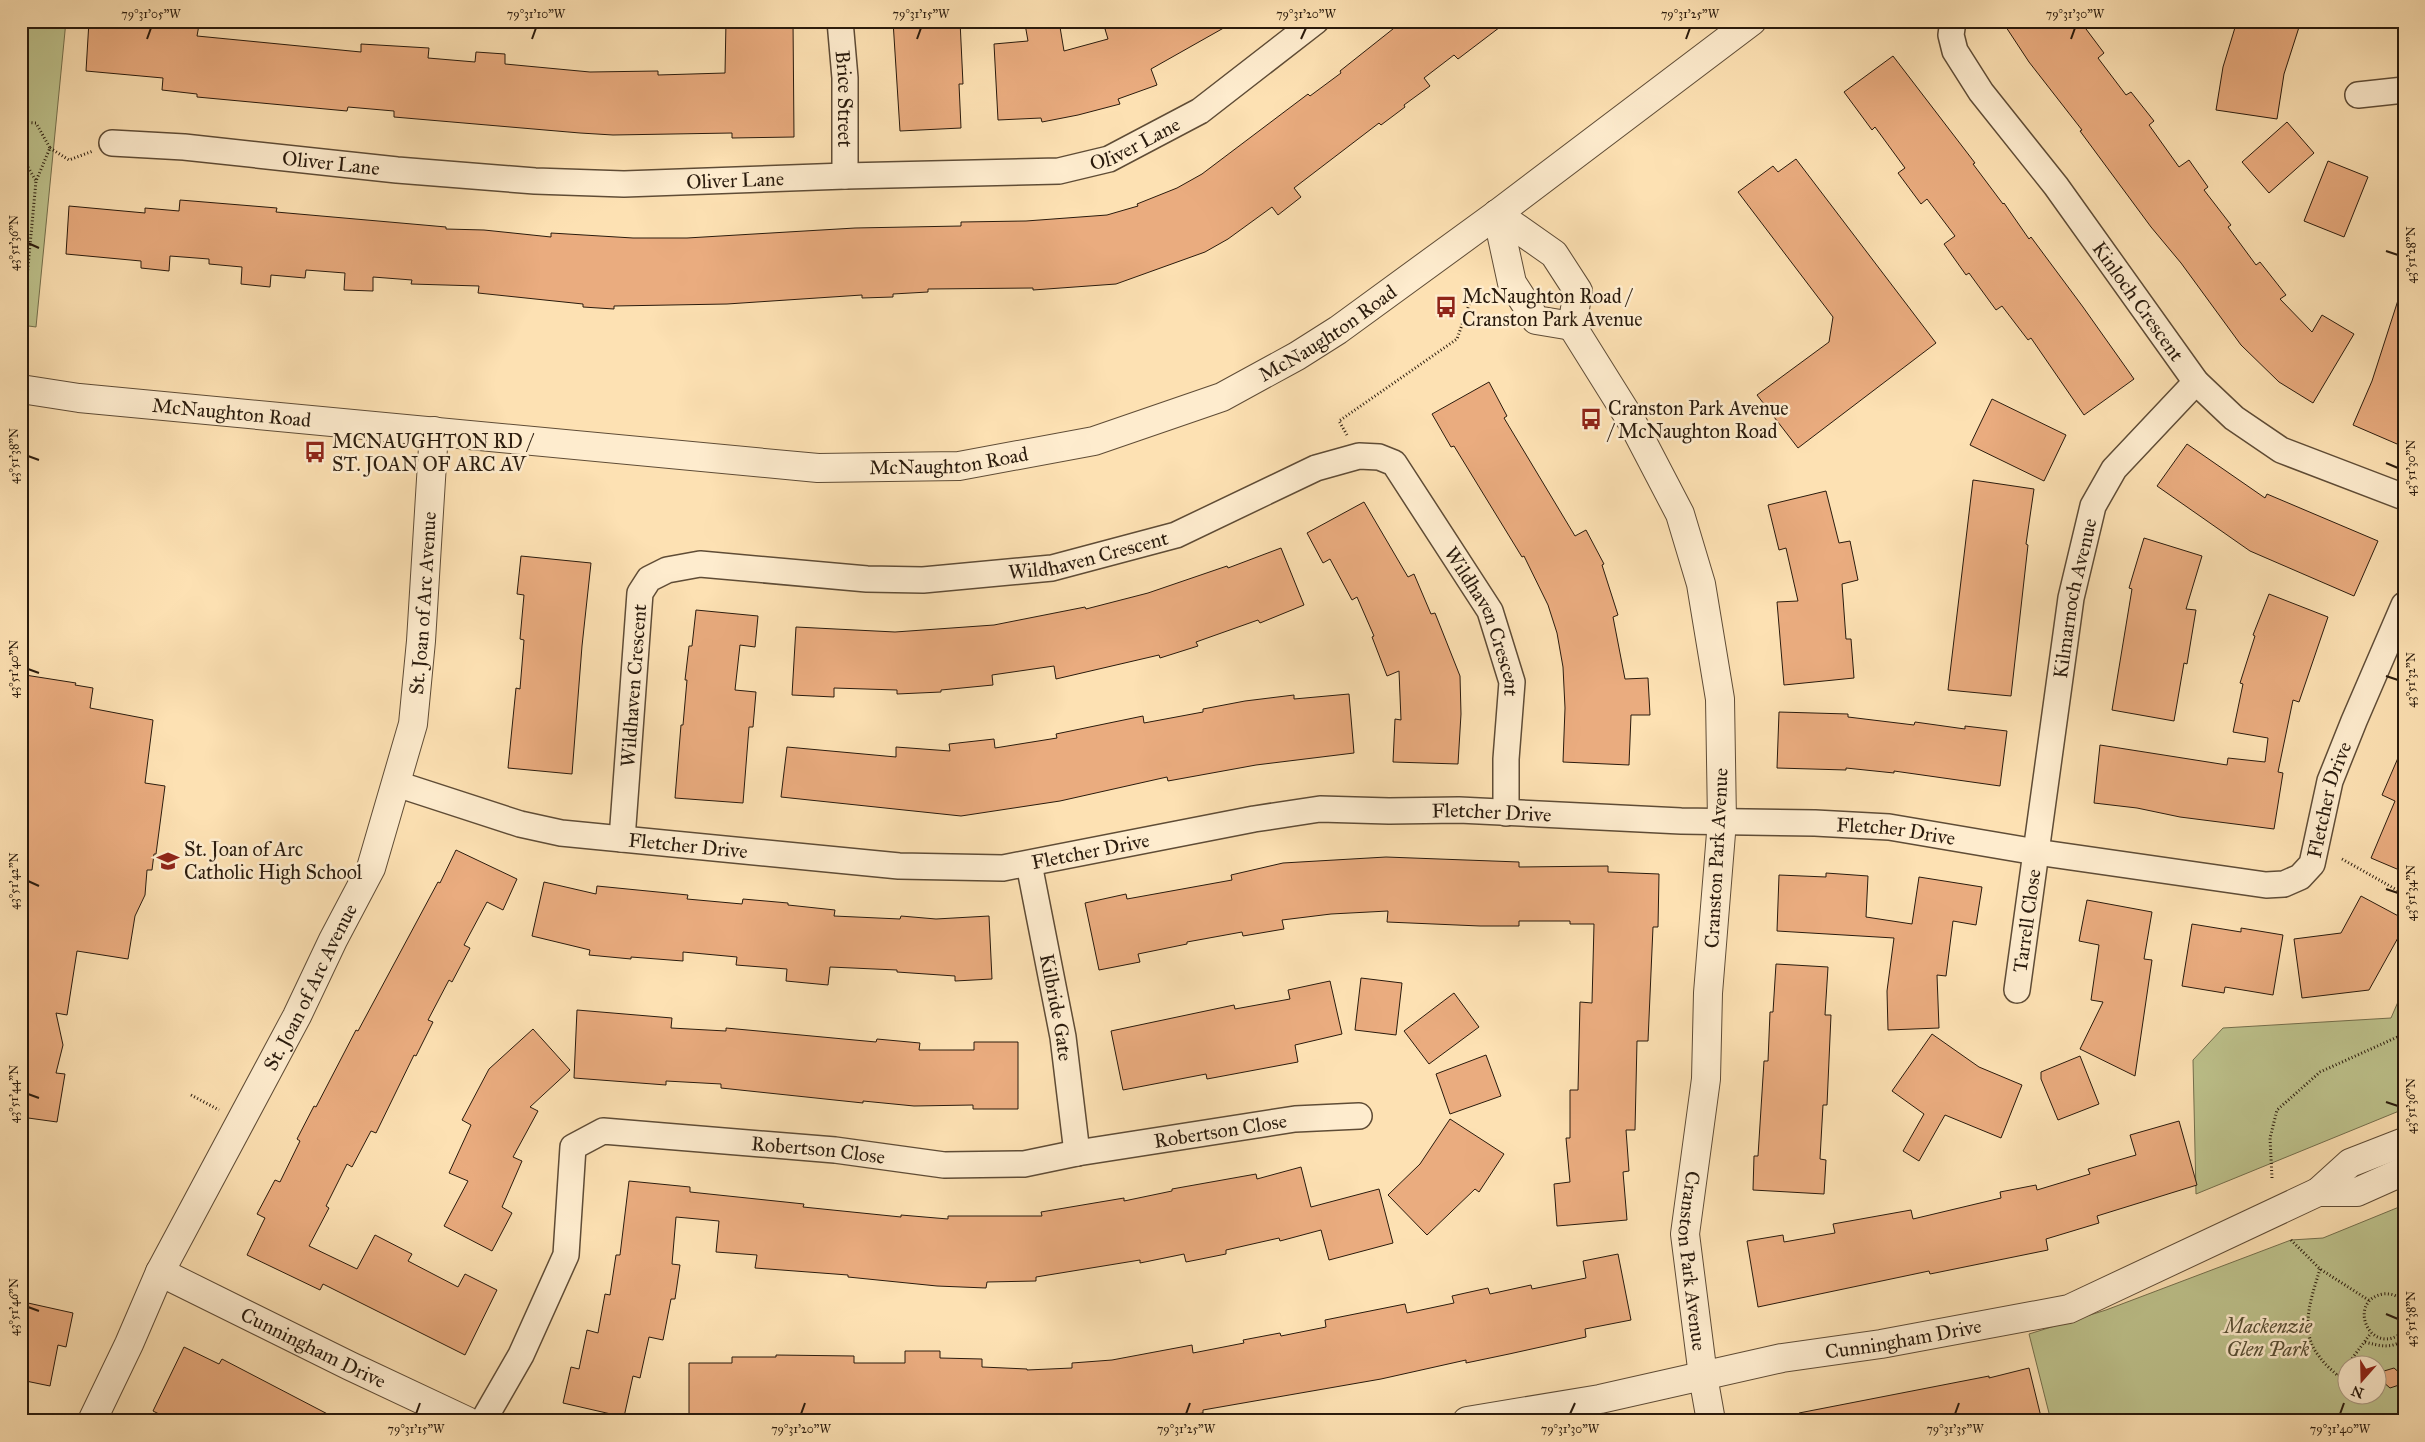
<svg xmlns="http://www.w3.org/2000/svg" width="2425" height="1442" viewBox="0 0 2425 1442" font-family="'IM FELL Great Primer',serif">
<rect width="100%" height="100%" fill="#fde1b3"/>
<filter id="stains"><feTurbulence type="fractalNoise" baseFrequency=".004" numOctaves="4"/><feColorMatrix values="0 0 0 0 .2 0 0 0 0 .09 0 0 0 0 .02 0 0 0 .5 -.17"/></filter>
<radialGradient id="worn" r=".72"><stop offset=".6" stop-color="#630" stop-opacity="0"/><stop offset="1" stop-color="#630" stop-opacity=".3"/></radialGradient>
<!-- green -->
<g fill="#bec38d" stroke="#746f4d" fill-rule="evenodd">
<polygon points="21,21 66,21 36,327 21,325"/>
<polygon points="2404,988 2404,1109 2196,1194 2193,1060 2223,1028 2391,1018"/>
<path d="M2404 1205V1421H2051L2029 1334 2106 1310 2291 1240 2323 1238ZM2348 1364H2378V1394H2348Z"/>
</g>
<!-- building -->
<g fill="#eaac7f" stroke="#2a1b0d">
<polygon points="89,21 170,21 199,25 197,36 361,52 361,44 429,48 428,58 475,62 476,52 505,54 505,64 590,72 658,71 658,75 725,73 726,21 793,21 794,137 732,138 732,133 613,135 580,133 394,117 394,111 348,107 347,111 197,97 197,94 162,90 163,78 86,71"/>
<polygon points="893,21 960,21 963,84 959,84 961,128 900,131"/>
<polygon points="1043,21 1059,21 1064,51 1108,39 1105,29 1126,21 1236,21 1151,69 1157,85 1118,99 1120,104 1078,115 1042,122 1041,118 998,120 994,44 1028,41 1025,24"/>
<polygon points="1403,21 1508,21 1458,59 1454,55 1424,78 1430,86 1404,105 1405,107 1381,125 1379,123 1294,188 1301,197 1278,215 1272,207 1228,239 1205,252 1116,284 1033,290 1033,288 928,289 928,292 893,294 893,297 862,298 862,295 727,304 614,306 614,309 583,307 583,304 478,293 479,286 411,284 412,280 373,277 373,291 344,290 345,273 306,270 305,278 271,275 270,287 241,284 242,267 209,264 209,259 170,256 169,271 141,268 141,261 66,254 69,206 145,213 145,208 179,211 180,200 277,208 276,212 446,227 446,229 484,230 551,237 551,233 633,238 687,238 855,228 961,226 961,222 1026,221 1107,215 1138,206 1137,204 1177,188 1202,174 1308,94 1310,96 1341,73 1340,71"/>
<polygon points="2002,21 2080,21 2104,53 2098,58 2126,95 2131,92 2154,121 2149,125 2179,167 2189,160 2208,187 2204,190 2231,225 2228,227 2256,265 2260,262 2286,295 2280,299 2312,332 2322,315 2354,334 2313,403 2279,382 2241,345 2181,263 2151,227 2080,131 2082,130 2029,62"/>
<polygon points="2237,21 2301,21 2284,74 2277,119 2216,110 2223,67"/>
<polygon points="1893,56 1975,163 1973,164 2003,204 2004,203 2029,239 2031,237 2083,307 2134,379 2084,415 2031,338 2028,340 2002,306 1996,310 1969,273 1966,275 1944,244 1955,236 1927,199 1921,204 1898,173 1905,168 1875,127 1872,130 1844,92"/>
<polygon points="2287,122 2314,153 2269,193 2242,162"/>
<polygon points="1796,159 1936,343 1798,448 1757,395 1829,342 1833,317 1738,192 1773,166 1778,172"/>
<polygon points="2328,161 2368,177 2344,237 2304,221"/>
<polygon points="2400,294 2404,295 2404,447 2353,425 2372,381"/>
<polygon points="1489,382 1507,416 1504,418 1575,536 1586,530 1604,564 1602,565 1618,615 1613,617 1625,679 1648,678 1650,715 1631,715 1629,765 1563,762 1565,708 1563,667 1557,633 1548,605 1524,556 1522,557 1454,446 1451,447 1432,414"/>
<polygon points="1992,399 2066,435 2044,481 1970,445"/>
<polygon points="2187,444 2265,498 2267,494 2378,541 2354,596 2250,551 2157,486"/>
<polygon points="1973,480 2034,489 2026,544 2028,545 2011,696 1948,690"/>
<polygon points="1826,491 1839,543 1850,541 1858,580 1842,584 1846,639 1851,639 1854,678 1784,685 1777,602 1798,601 1786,548 1779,550 1768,505"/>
<polygon points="1364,502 1408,577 1414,574 1431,614 1435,613 1460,676 1461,714 1458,764 1393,762 1395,719 1401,720 1399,671 1387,676 1372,637 1374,636 1357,597 1352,600 1330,559 1323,563 1307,533"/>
<polygon points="2144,538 2202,556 2186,609 2196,610 2187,664 2184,663 2174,721 2112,710 2132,589 2129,588"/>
<polygon points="1281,548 1304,605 1260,623 1258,620 1196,642 1198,646 1160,658 1159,655 1056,679 1054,666 992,675 993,685 941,690 941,692 897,694 897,690 834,688 834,697 792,695 796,627 895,632 994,625 1085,607 1086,609 1148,593 1227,566 1228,568"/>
<polygon points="521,556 591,563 582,646 572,774 508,768 516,688 520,689 524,640 520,639 524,595 517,594"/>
<polygon points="2269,594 2328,617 2299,702 2293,700 2278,772 2283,773 2274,829 2180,817 2137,808 2094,803 2100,745 2227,765 2228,758 2265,762 2268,738 2233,732 2243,684 2240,683 2255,636 2253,635"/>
<polygon points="696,610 758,616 755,647 740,645 735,690 756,692 753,727 749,727 743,803 675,798 681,725 683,725 687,680 685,680 689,646 692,646"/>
<polygon points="25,675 76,683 75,685 93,688 90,708 153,720 145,783 165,786 156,854 154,854 152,870 147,870 145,895 135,916 128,959 77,951 67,1015 56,1013 63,1045 56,1073 65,1074 57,1122 21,1117 21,676"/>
<polygon points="1349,694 1354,753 1256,765 1168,781 1167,777 1060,801 961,816 781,797 787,747 896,757 896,747 950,751 949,744 994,739 995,748 1057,738 1056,734 1143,716 1144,723 1203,712 1203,709 1245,701 1294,695 1294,699"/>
<polygon points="1779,712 1848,714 1848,717 1914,725 1915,722 1965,729 1965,726 2007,731 2000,786 1894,771 1894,773 1846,768 1846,770 1777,768"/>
<polygon points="2404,744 2404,872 2371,858 2395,801 2382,795"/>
<polygon points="456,850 517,879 503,910 487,902 464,945 470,948 452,982 449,980 428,1020 433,1022 416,1056 414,1055 376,1133 371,1131 352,1167 347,1164 326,1206 329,1208 309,1246 357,1269 375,1235 412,1254 408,1261 458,1287 465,1274 497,1290 465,1355 323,1284 320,1290 247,1255 265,1218 257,1214 275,1180 280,1182 300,1141 297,1139 314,1106 316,1107 356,1030 358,1031 438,882 440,883"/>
<polygon points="1386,857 1519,862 1519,867 1608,866 1608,872 1659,874 1658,927 1653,927 1648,1041 1637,1041 1635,1130 1626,1130 1629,1171 1623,1172 1627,1220 1557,1226 1554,1184 1570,1182 1566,1138 1570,1138 1570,1090 1578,1090 1580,1002 1592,1003 1594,924 1570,924 1570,921 1519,921 1519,926 1480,926 1387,922 1388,911 1331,914 1282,920 1284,929 1243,936 1242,932 1187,942 1187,944 1138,954 1140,962 1099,970 1085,903 1126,894 1127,899 1232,880 1231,875 1283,863"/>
<polygon points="1826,873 1868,876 1866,917 1912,924 1919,877 1982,887 1976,925 1953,921 1946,976 1937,975 1939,1028 1888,1030 1887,991 1894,938 1777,931 1779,875 1826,877"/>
<polygon points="544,882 596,894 597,886 688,895 687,899 742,904 743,899 788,903 788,905 835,910 834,916 900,919 901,916 936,919 989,916 992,979 955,981 955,976 897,972 897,970 830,967 828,985 786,981 787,969 736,965 737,957 683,952 683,961 631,957 631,959 589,955 590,950 532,936"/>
<polygon points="2361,896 2404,919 2404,927 2369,990 2302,998 2294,939 2341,933"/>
<polygon points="2087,900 2152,912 2144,959 2152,960 2135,1076 2080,1049 2103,1002 2091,1000 2099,945 2079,941"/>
<polygon points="2192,924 2241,932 2241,928 2283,935 2273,995 2225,987 2224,993 2182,986"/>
<polygon points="1776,964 1828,967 1825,1015 1831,1015 1827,1105 1823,1105 1820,1159 1826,1160 1824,1194 1753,1190 1754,1156 1758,1156 1764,1061 1768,1061 1770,1012 1773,1012"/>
<polygon points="1361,978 1402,983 1396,1035 1355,1030"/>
<polygon points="1330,981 1342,1034 1295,1045 1298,1062 1207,1079 1206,1074 1123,1090 1111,1031 1234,1005 1235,1009 1290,999 1288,990"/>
<polygon points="1454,993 1479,1027 1429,1064 1404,1031"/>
<polygon points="577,1010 672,1018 671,1028 726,1031 726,1028 876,1042 877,1039 920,1043 919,1050 974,1050 974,1042 1018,1042 1018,1109 973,1109 973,1105 914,1106 863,1101 863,1103 721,1088 721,1084 666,1081 666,1085 574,1078"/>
<polygon points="533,1029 570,1070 530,1107 538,1111 513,1157 522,1161 502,1207 512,1213 492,1251 444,1226 468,1181 449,1173 471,1125 462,1120 489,1069"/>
<polygon points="1932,1034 1979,1067 2022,1085 2001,1138 1945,1115 1919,1161 1903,1151 1924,1114 1892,1091"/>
<polygon points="1486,1055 1501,1096 1450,1114 1436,1074"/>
<polygon points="2080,1056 2099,1104 2058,1120 2041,1079 2041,1072"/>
<polygon points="1450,1119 1504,1154 1479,1192 1475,1189 1427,1235 1388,1195 1420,1164"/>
<polygon points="2179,1121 2197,1185 2097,1216 2099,1223 2046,1239 2048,1250 1930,1274 1929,1271 1758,1307 1747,1241 1783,1235 1784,1242 1835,1233 1833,1224 1911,1210 1913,1219 2001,1198 2000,1192 2036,1185 2037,1190 2090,1174 2088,1169 2136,1155 2130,1135"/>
<polygon points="1301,1167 1311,1207 1379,1189 1393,1243 1329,1260 1321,1230 1280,1241 1279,1238 1226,1250 1226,1254 1186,1262 1184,1254 1140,1263 1140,1260 1036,1277 1036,1281 987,1282 986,1288 937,1286 848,1277 848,1275 755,1268 757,1255 716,1252 719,1221 676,1217 672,1264 680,1265 675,1299 671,1299 663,1340 649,1337 640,1378 633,1376 624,1417 563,1403 571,1367 579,1369 587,1330 598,1333 605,1294 610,1295 616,1255 620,1255 629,1181 690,1187 690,1192 804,1204 803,1207 901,1217 901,1215 948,1219 948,1216 1042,1216 1041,1212 1124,1198 1124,1201 1172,1191 1172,1189 1256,1174 1257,1179"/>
<polygon points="1618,1254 1631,1320 1585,1329 1586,1337 1509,1354 1466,1363 1466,1360 1381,1379 1203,1410 1203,1413 1143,1421 818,1421 689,1417 689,1363 732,1363 732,1357 776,1357 776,1355 854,1356 854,1363 905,1363 905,1351 940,1351 940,1358 982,1359 982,1367 1027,1369 1027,1370 1072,1368 1072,1363 1112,1360 1192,1345 1193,1353 1244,1343 1243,1340 1280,1333 1281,1336 1326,1327 1325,1320 1405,1304 1407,1313 1454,1303 1452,1296 1488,1288 1490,1294 1531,1285 1532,1289 1586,1278 1583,1261"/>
<polygon points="28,1303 73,1313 66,1347 58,1345 50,1386 21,1380 21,1335"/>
<polygon points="184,1347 219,1364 222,1359 341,1421 173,1421 153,1411"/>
<polygon points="2029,1368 2042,1421 1800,1421 1799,1413 1989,1376 1989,1378"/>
<polygon points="2394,1368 2402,1375 2399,1385 2390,1388 2382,1381 2384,1371"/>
</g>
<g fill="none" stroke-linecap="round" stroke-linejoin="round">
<!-- minor casing -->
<g stroke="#5f4c36" stroke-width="28">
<g id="minor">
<path id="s1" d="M840 21 845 78V176"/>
<path id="s2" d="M1953 21 1951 35 1955 51 1981 92 2056 186 2196 382 2234 418 2281 450 2404 497"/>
<polyline points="2358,95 2404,90"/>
<path id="s3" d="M112 143 184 147 397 170 535 181 624 184 845 176 1059 171 1109 159 1200 111 1316 21"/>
<path id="s4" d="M397 784 520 824 561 833 899 866 1003 868 1254 819 1320 809 1389 811 1459 810 1681 821 1815 823 1889 827 2036 852 2266 885 2284 884 2300 877 2312 864 2330 781 2354 721 2404 605"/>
<path id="s5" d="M622 839 640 593 649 579 667 570 700 564 867 579 923 580 1052 568 1176 535 1316 468 1359 456 1379 457 1394 463 1490 611 1512 682 1506 759V813"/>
<path id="s6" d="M1029 864 1063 1037 1077 1153"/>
<path id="s7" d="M2017 990 2071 598 2093 506 2114 469 2196 382"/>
<path id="s8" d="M483 1421 521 1355 566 1255 573 1147 603 1131 835 1150 944 1165 1024 1164 1077 1153 1295 1119 1359 1116"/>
</g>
</g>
<!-- tertiary casing -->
<g stroke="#5f4c36" stroke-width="30">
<g id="tertiary">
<path id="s9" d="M1497 214 1554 254 1578 291 1572 326 1632 422 1680 514 1701 584 1720 699 1722 821 1708 993 1706 1079 1685 1234 1703 1376 1711 1421"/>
<polyline points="1497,214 1512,283 1536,320 1572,326"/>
<path id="s10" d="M21 389 79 398 818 468 959 466 1094 441 1222 397 1297 356 1338 330 1497 214 1752 21"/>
<polyline points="2318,1192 2357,1192 2404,1171"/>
<path id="s11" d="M160 1272 350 1366 467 1421"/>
<path id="s12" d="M92 1421 129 1344 160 1272 297 1016 333 940 371 868 413 724 421 641 434 431"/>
<path id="s13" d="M1467 1421 1600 1399 1782 1358 1881 1344 2069 1309 2318 1192 2350 1163 2404 1142"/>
</g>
</g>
<!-- path -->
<g stroke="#2a1b0d" stroke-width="3" stroke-dasharray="1 2.5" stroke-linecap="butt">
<polyline points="21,122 36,123 50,148 36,181 22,331"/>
<polyline points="50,148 69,160 93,151"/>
<polyline points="21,155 36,181"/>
<polyline points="1347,435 1339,421 1457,339 1470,302"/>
<polyline points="2342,859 2404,894"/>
<polyline points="191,1095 219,1110"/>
<polyline points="2272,1178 2270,1138 2277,1110 2320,1072 2404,1034"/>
<polyline points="2291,1240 2320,1269 2370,1301"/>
<path d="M2320 1269C2312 1296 2298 1331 2319 1356 2324 1364 2332 1370 2338 1376L2348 1366"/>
<polyline points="2398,1298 2404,1291"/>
<path d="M2404 1302C2399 1296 2391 1293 2383 1294 2345 1301 2371 1360 2404 1331"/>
<path d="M2365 1342C2380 1346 2390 1349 2404 1340"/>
<polyline points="2348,1364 2371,1333"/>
</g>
<!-- minor -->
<use href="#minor" stroke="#feecce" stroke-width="25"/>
<!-- tertiary -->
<use href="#tertiary" stroke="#feecce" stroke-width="28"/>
</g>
<!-- ticks -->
<path fill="none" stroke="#2a1b0d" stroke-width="2" d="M147 39 151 28M532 39 536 28M917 39 921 28M1301 39 1306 28M1686 39 1690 28M2071 39 2075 28M28 243 39 248M2386 251 2398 255M28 456 39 460M2386 463 2398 468M28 669 39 673M2386 676 2398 680M28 881 39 886M2386 889 2398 893M28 1094 39 1098M2386 1102 2398 1106M28 1307 39 1311M2386 1314 2398 1319M416 1414 420 1403M801 1414 805 1403M1186 1414 1190 1403M1570 1414 1575 1403M1955 1414 1959 1403M2340 1414 2344 1403"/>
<!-- icons -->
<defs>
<g id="bus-bare" transform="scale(1.725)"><path d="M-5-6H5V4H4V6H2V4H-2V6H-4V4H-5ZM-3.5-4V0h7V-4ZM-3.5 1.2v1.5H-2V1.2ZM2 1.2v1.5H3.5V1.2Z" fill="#8f2418" stroke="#feecce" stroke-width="2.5" paint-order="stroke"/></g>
<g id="school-bare" transform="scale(1.725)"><path d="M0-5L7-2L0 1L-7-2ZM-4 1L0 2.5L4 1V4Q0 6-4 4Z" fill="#8f2418" stroke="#feecce" stroke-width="2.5" paint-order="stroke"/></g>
</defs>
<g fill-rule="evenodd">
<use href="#bus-bare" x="1446" y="307"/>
<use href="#bus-bare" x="1591" y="419"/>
<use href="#bus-bare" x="315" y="452"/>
<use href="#school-bare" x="168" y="861"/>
</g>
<g text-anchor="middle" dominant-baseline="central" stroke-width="5" stroke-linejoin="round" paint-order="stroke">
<!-- street labels -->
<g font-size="20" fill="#2a1b0d" stroke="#feecce">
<text stroke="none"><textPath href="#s1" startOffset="78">Brice Street</textPath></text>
<text stroke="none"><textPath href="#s3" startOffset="1030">Oliver Lane</textPath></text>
<text stroke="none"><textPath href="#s3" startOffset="220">Oliver Lane</textPath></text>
<text stroke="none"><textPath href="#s3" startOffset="625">Oliver Lane</textPath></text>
<text stroke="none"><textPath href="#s2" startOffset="341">Kinloch Crescent</textPath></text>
<text stroke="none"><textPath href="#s10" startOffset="1338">McNaughton Road</textPath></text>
<text stroke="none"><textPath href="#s10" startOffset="212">McNaughton Road</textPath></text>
<text stroke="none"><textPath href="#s10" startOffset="932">McNaughton Road</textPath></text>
<text stroke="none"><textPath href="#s5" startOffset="708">Wildhaven Crescent</textPath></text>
<text stroke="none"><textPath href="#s7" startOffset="396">Kilmarnoch Avenue</textPath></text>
<text stroke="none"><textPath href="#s12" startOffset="891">St. Joan of Arc Avenue</textPath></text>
<text stroke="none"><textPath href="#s5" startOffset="1218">Wildhaven Crescent</textPath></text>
<text stroke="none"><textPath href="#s5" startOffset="154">Wildhaven Crescent</textPath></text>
<text stroke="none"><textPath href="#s4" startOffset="2008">Fletcher Drive</textPath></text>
<text stroke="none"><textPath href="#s4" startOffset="1109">Fletcher Drive</textPath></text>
<text stroke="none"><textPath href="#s4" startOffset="1514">Fletcher Drive</textPath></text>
<text stroke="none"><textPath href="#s4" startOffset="299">Fletcher Drive</textPath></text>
<text stroke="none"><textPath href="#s4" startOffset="704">Fletcher Drive</textPath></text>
<text transform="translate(1716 858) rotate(-87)">Cranston Park Avenue</text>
<text stroke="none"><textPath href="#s7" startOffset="70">Tarrell Close</textPath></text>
<text stroke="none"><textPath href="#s12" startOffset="486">St. Joan of Arc Avenue</textPath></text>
<text stroke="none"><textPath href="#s6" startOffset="146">Kilbride Gate</textPath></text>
<text stroke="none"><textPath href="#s8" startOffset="950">Robertson Close</textPath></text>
<text stroke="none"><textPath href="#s8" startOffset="544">Robertson Close</textPath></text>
<text stroke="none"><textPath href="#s9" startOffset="1120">Cranston Park Avenue</textPath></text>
<text stroke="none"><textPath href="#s13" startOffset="444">Cunningham Drive</textPath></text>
<text stroke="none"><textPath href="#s11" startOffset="171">Cunningham Drive</textPath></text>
</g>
<!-- poi labels -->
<g font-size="20" fill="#2a1b0d" stroke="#feecce" text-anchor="start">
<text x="1462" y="296">McNaughton Road /<tspan x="1462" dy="23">Cranston Park Avenue</tspan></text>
<text x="1608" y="408">Cranston Park Avenue<tspan x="1608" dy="23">/ McNaughton Road</tspan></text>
<text x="332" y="441">MCNAUGHTON RD /<tspan x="332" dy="23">ST. JOAN OF ARC AV</tspan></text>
<text x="184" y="849">St. Joan of Arc<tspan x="184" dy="23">Catholic High School</tspan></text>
</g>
<!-- park labels -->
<g font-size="20" font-style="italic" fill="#564d33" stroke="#feecce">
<text x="2268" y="1326">Mackenzie<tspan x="2268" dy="23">Glen Park</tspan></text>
</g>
</g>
<!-- margin -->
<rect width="2425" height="1442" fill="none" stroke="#fde1b3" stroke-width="55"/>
<!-- north arrow -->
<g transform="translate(2362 1380) rotate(200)"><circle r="24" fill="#feecce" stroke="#a99881"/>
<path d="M0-4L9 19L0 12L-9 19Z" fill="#8f2418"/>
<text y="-8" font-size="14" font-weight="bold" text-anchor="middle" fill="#2a1b0d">N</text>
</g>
<rect x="28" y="28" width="2370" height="1386" fill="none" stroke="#2a1b0d" stroke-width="2"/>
<g font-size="12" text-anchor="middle" fill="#2a1b0d">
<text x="151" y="18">79°31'05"W</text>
<text x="536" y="18">79°31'10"W</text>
<text x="921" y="18">79°31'15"W</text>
<text x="1306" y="18">79°31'20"W</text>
<text x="1690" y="18">79°31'25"W</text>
<text x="2075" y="18">79°31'30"W</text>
<text transform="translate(14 243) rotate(-90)" y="4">43°51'36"N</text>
<text transform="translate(2411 255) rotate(-90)" y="4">43°51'28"N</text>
<text transform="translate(14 456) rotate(-90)" y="4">43°51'38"N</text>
<text transform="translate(2411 468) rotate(-90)" y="4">43°51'30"N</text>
<text transform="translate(14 669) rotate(-90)" y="4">43°51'40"N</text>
<text transform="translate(2411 680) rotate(-90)" y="4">43°51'32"N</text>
<text transform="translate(14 881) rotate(-90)" y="4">43°51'42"N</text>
<text transform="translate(2411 893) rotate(-90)" y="4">43°51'34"N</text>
<text transform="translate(14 1094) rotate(-90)" y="4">43°51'44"N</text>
<text transform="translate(2411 1106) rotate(-90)" y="4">43°51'36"N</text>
<text transform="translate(14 1307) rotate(-90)" y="4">43°51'46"N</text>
<text transform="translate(2411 1319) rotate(-90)" y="4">43°51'38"N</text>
<text x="416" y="1433">79°31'15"W</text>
<text x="801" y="1433">79°31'20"W</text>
<text x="1186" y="1433">79°31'25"W</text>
<text x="1570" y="1433">79°31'30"W</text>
<text x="1955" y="1433">79°31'35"W</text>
<text x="2340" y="1433">79°31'40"W</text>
</g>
<rect width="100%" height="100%" filter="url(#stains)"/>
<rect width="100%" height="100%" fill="url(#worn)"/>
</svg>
